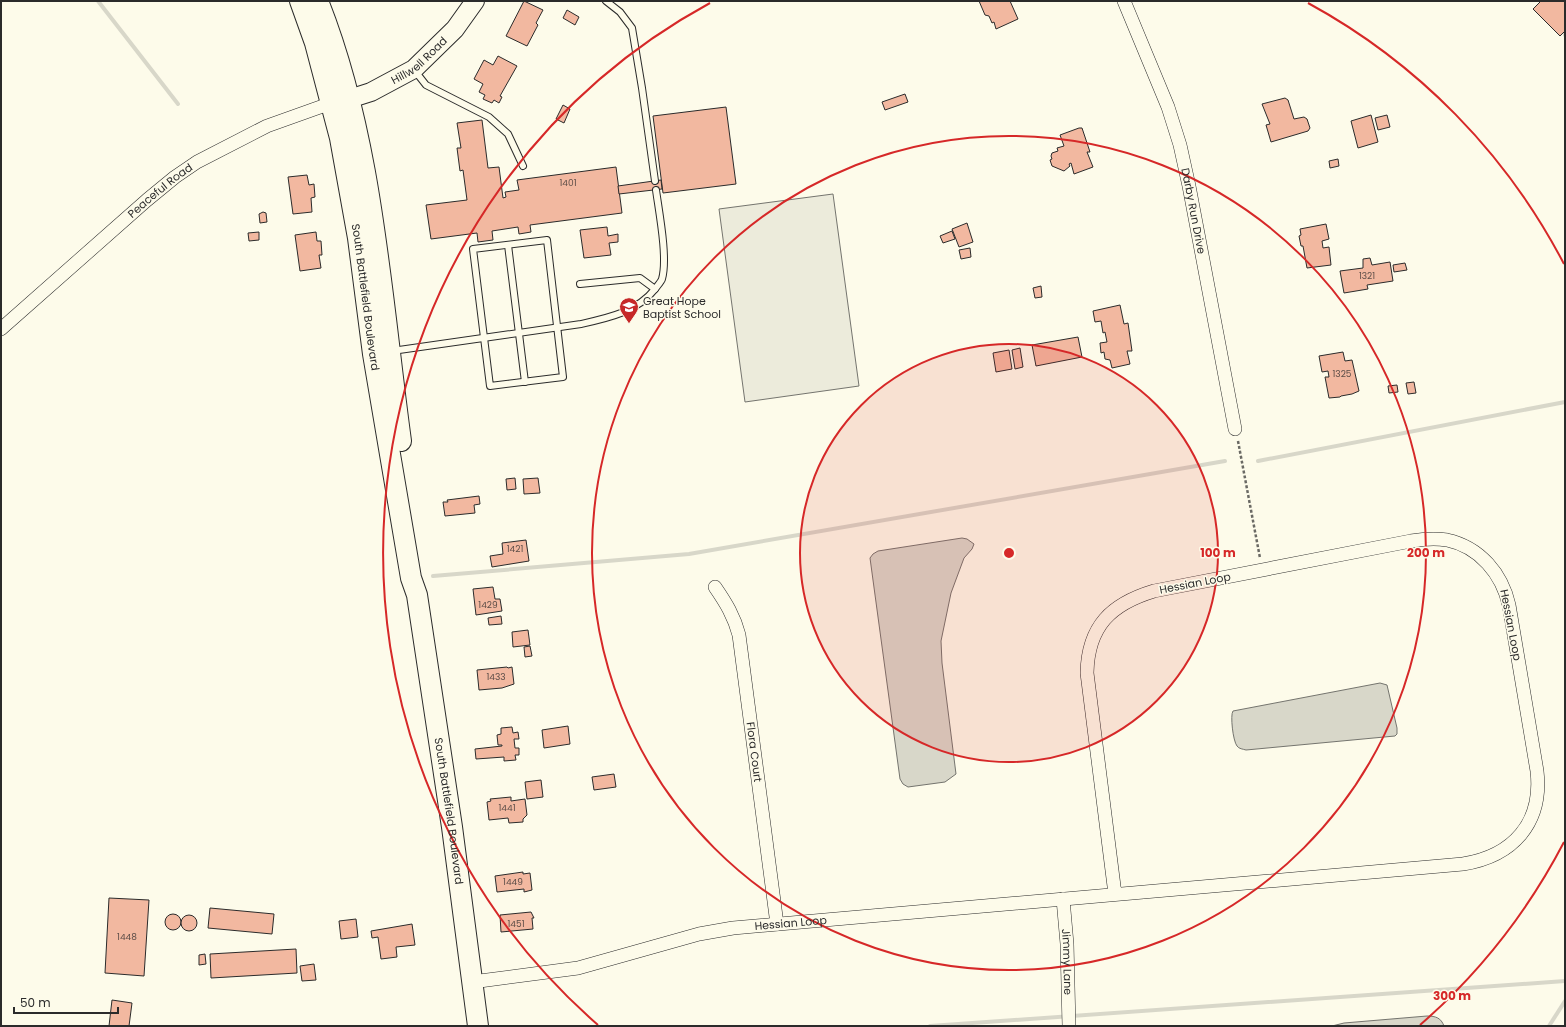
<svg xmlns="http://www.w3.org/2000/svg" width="1566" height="1027" viewBox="0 0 1566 1027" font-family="Poppins,sans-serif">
<rect width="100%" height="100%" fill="#fdfbea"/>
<!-- green -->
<polygon fill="#ecebdb" stroke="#74746e" points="833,194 859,386 745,402 719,209"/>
<!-- water -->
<g fill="#d8d7c9" stroke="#74746e">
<polygon points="962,538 967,539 974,544 972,549 964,558 951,593 941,641 942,663 956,774 945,782 908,787 903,784 900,779 870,558 873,554 878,551"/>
<path d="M1380 683 1387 685 1397 728V734L1395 736 1246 750C1243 749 1239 749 1237 746 1233 741 1230 715 1233 711Z"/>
<path d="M1427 1016C1436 1016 1441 1018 1444 1026H1332L1344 1023Z"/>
</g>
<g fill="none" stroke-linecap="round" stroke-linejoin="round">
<!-- stream -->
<g stroke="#d8d7c9" stroke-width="4">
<polyline points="98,1 178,104"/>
<polyline points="1564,27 1565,35"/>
<polyline points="1258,461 1565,402"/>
<polyline points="433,576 689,554 1225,461"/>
<polyline points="930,1026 1565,981"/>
<polyline points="1549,1026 1565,1001"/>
</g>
</g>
<!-- building -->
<g fill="#f2b8a0" stroke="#2b2b2b">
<polygon points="524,1 543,10 536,23 538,25 527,46 506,36"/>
<polygon points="979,1 1010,1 1018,19 996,29 994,22 992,23 989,16 985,15"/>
<polygon points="1541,1 1565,1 1565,31 1560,36 1533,9"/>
<polygon points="567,10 579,17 575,25 563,18"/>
<polygon points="498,56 517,66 500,96 502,97 499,103 494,100 492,103 483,99 485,95 479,92 483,84 474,79 484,60 493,65"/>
<polygon points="905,94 908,102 885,110 882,102"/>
<polygon points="1285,98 1288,100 1294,119 1304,117 1307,119 1310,128 1308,131 1271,142 1266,125 1270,124 1262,104"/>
<polygon points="563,105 570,109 564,123 556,119"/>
<polygon points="726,107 736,184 663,193 653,116"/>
<polygon points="1371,115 1378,142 1358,148 1351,121"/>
<polygon points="1387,115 1390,127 1378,130 1375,118"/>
<polygon points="482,120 488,168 499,167 503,198 506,197 505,192 519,190 517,180 616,167 622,213 530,225 531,232 519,234 518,227 492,231 493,240 478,242 477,233 431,239 426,205 467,200 463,170 460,171 457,148 461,148 457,123"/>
<polygon points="1079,128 1082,128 1090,152 1087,152 1093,167 1074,174 1071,163 1069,164 1070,166 1064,171 1052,166 1050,160 1052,159 1051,156 1052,153 1058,151 1057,148 1064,146 1060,135"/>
<polygon points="1338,159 1339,166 1330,168 1329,161"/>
<polygon points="307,175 309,185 314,184 315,197 311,198 312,212 293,214 288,177"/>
<polygon points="661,180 662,189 619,194 618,186"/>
<polygon points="263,212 266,213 267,222 260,223 259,214"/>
<polygon points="967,223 973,242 959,247 952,229"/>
<polygon points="1326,224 1329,239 1322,241 1323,248 1329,247 1331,265 1307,268 1303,246 1301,246 1299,236 1301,235 1300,229"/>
<polygon points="607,227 608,236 618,234 618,242 609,243 611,255 584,258 580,230"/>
<polygon points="952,231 955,239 943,243 940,236"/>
<polygon points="259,232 259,240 249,241 248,233"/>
<polygon points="316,232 317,241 321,241 322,255 319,255 321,268 300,271 295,235"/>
<polygon points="970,248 971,257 961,259 959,250"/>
<polygon points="1370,258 1372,265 1390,262 1393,281 1367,285 1368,289 1344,293 1340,271 1363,268 1363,259"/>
<polygon points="1405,263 1407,270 1394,272 1393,265"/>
<polygon points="1041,286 1042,297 1035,298 1033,288"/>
<polygon points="1120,305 1124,324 1128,323 1132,351 1127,351 1130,364 1112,368 1110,360 1105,359 1104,352 1101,353 1100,343 1107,342 1105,332 1103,333 1101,321 1095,322 1093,311"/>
<polygon points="1078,337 1082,357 1036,366 1032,345"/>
<polygon points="1020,348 1023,367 1015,369 1012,350"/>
<polygon points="1009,350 1012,369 996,372 993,353"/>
<polygon points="1343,352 1345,361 1352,360 1359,391 1352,394 1341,396 1340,397 1329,398 1325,377 1329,377 1328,371 1322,372 1319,356"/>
<polygon points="1414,382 1416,393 1408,394 1406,383"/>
<polygon points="1397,385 1398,392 1389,393 1388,386"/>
<polygon points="515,478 516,489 507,490 506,479"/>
<polygon points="538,478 540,493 524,494 523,479"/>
<polygon points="479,496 480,504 474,505 475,513 445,516 443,502 448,502 447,500"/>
<polygon points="526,540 529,561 492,567 490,556 503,554 502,543"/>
<polygon points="493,587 495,599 500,599 502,611 476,615 473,589"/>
<polygon points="501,616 502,624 489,625 488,618"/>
<polygon points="528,630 530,645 513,647 512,632"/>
<polygon points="530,646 532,656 525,657 524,647"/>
<polygon points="507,667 508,668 512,667 514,684 502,688 479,690 477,670"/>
<polygon points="568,726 570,744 544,748 542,730"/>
<polygon points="512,727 513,733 518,732 519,739 514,739 515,748 519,748 519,755 515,755 516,760 504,761 504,757 476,759 475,749 502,746 502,745 498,745 497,735 501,734 501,728"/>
<polygon points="614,774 616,787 594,790 592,777"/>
<polygon points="541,780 543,797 527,799 525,782"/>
<polygon points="511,797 511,801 525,799 527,815 523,819 523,822 509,823 508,818 489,820 487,802 491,801 490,799"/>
<polygon points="523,872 523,874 530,873 532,890 524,892 524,889 497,892 495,876"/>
<polygon points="109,898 149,900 144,976 105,973"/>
<polygon points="210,908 274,914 272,934 208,928"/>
<polygon points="531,912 534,918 532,918 533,929 501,932 500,915"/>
<circle cx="173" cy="922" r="8"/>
<circle cx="189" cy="923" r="8"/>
<polygon points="356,919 358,937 341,939 339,921"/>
<polygon points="412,924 415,945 396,947 397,957 381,959 378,937 372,938 371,931"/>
<polygon points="296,949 297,973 211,978 210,954"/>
<polygon points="205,954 206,964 199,965 199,955"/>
<polygon points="314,964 316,980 302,981 300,966"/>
<polygon points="112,1000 132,1003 129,1026 109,1026"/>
</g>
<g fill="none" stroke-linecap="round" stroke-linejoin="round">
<!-- lane casing -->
<g stroke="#2b2b2b" stroke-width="8">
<g id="lane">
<polyline points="606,1 620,12 632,28 642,88 655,181"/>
<polyline points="415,71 426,85 489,117 508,134 523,166"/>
<polygon points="547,240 563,377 490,386 473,249"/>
<polyline points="508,245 525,382"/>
<polyline points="580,284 640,278 655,289"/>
<path d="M392 351 581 324C608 318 637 312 655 289 657 286 661 282 662 279 668 258 659 212 656 190"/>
</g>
</g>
<!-- street casing -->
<g stroke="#2b2b2b" stroke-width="14">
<g id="street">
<path id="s1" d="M1124 1 1168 107 1180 145 1189 186 1235 429"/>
<path id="s2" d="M1 329 147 200 175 177 197 162 267 126 337 101"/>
<path id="s3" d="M715 587C726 603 734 616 739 635L777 924"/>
<path id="s4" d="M1063 899 1067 944 1069 1026"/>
<path id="s5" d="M472 982 578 968 699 934 733 928 1463 864C1513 856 1543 823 1537 771L1509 605C1502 574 1480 547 1447 540 1435 538 1423 539 1411 541L1154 591C1111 604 1088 626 1087 673L1115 894"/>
</g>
</g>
<!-- secondary casing -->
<g stroke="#2b2b2b" stroke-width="20">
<g id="secondary">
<path id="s6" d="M349 99 371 92 414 69 455 29 475 1"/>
</g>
</g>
<!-- primary casing -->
<g stroke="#2b2b2b" stroke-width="22">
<g id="primary">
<path id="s7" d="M300 1 315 43 340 138 358 238 373 354 411 578 417 595 452 827 478 1026"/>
<path d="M318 1C373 139 381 295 401 441"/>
</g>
</g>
<!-- path -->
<polyline stroke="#6a6964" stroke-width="2.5" stroke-dasharray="3 2" stroke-linecap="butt" points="1238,441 1260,558"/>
<!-- lane -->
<use href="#lane" stroke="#fdfbea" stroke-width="6"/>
<!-- street -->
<use href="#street" stroke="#fdfbea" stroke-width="13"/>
<!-- secondary -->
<use href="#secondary" stroke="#fdfbea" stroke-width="18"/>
<!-- primary -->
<use href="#primary" stroke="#fdfbea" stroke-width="20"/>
</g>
<!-- distance rings -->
<circle cx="1009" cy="553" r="209" fill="#d62828" fill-opacity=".12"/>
<g fill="none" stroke="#d62828" stroke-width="2">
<circle cx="1009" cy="553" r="209"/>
<circle cx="1009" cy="553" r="417"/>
<path d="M1564 842A626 626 0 0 1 1420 1025M598 1025A626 626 0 0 1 710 3M1308 3A626 626 0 0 1 1564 264"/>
</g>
<!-- icons -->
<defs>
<g id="school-pin" transform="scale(1)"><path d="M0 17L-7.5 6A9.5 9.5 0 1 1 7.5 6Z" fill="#c62828" stroke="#fdfbea"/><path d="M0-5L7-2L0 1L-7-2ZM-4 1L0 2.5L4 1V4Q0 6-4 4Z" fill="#fff"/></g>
</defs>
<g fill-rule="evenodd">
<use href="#school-pin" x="629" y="307"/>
</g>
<g text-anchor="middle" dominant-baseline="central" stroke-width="3" stroke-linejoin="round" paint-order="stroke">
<!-- number labels -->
<g font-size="9" fill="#5d4e48">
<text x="568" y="183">1401</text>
<text x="1367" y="276">1321</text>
<text x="1342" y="374">1325</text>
<text x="515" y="549">1421</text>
<text x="488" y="605">1429</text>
<text x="496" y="677">1433</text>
<text x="507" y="808">1441</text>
<text x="513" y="882">1449</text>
<text x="516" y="924">1451</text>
<text x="127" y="937">1448</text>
</g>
<!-- street labels -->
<g font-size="11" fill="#2b2b2b" stroke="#fdfbea">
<text stroke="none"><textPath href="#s6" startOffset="81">Hillwell Road</textPath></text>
<text stroke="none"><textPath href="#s2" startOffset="211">Peaceful Road</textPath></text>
<text stroke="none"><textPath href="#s1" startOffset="222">Darby Run Drive</textPath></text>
<text stroke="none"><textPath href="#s7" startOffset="304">South Battlefield Boulevard</textPath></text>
<text transform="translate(1195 583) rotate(-11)">Hessian Loop</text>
<text transform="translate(1511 625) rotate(79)">Hessian Loop</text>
<text stroke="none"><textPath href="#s3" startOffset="172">Flora Court</textPath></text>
<text stroke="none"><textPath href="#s7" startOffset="825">South Battlefield Boulevard</textPath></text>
<text stroke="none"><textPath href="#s5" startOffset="325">Hessian Loop</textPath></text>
<text stroke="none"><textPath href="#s4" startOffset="63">Jimmy Lane</textPath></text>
</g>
<!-- poi labels -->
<g font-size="11" fill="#2b2b2b" stroke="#fdfbea" text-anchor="start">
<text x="643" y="301">Great Hope<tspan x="643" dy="13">Baptist School</tspan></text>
</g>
</g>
<circle cx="1009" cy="553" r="6" fill="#d62828" stroke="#fdfbea" stroke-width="2"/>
<g font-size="12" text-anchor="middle" font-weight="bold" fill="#d62828" stroke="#fdfbea" stroke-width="3" stroke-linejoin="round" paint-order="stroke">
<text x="1218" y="557">100 m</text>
<text x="1426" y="557">200 m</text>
<text x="1452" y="1000">300 m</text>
</g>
<!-- border -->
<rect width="1566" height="1027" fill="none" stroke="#2b2b2b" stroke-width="4"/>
<!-- scale -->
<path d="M14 1007v6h104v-6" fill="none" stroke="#2b2b2b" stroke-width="2"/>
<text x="20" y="1007" font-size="12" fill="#2b2b2b" stroke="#fdfbea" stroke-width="3" paint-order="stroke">50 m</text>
</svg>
